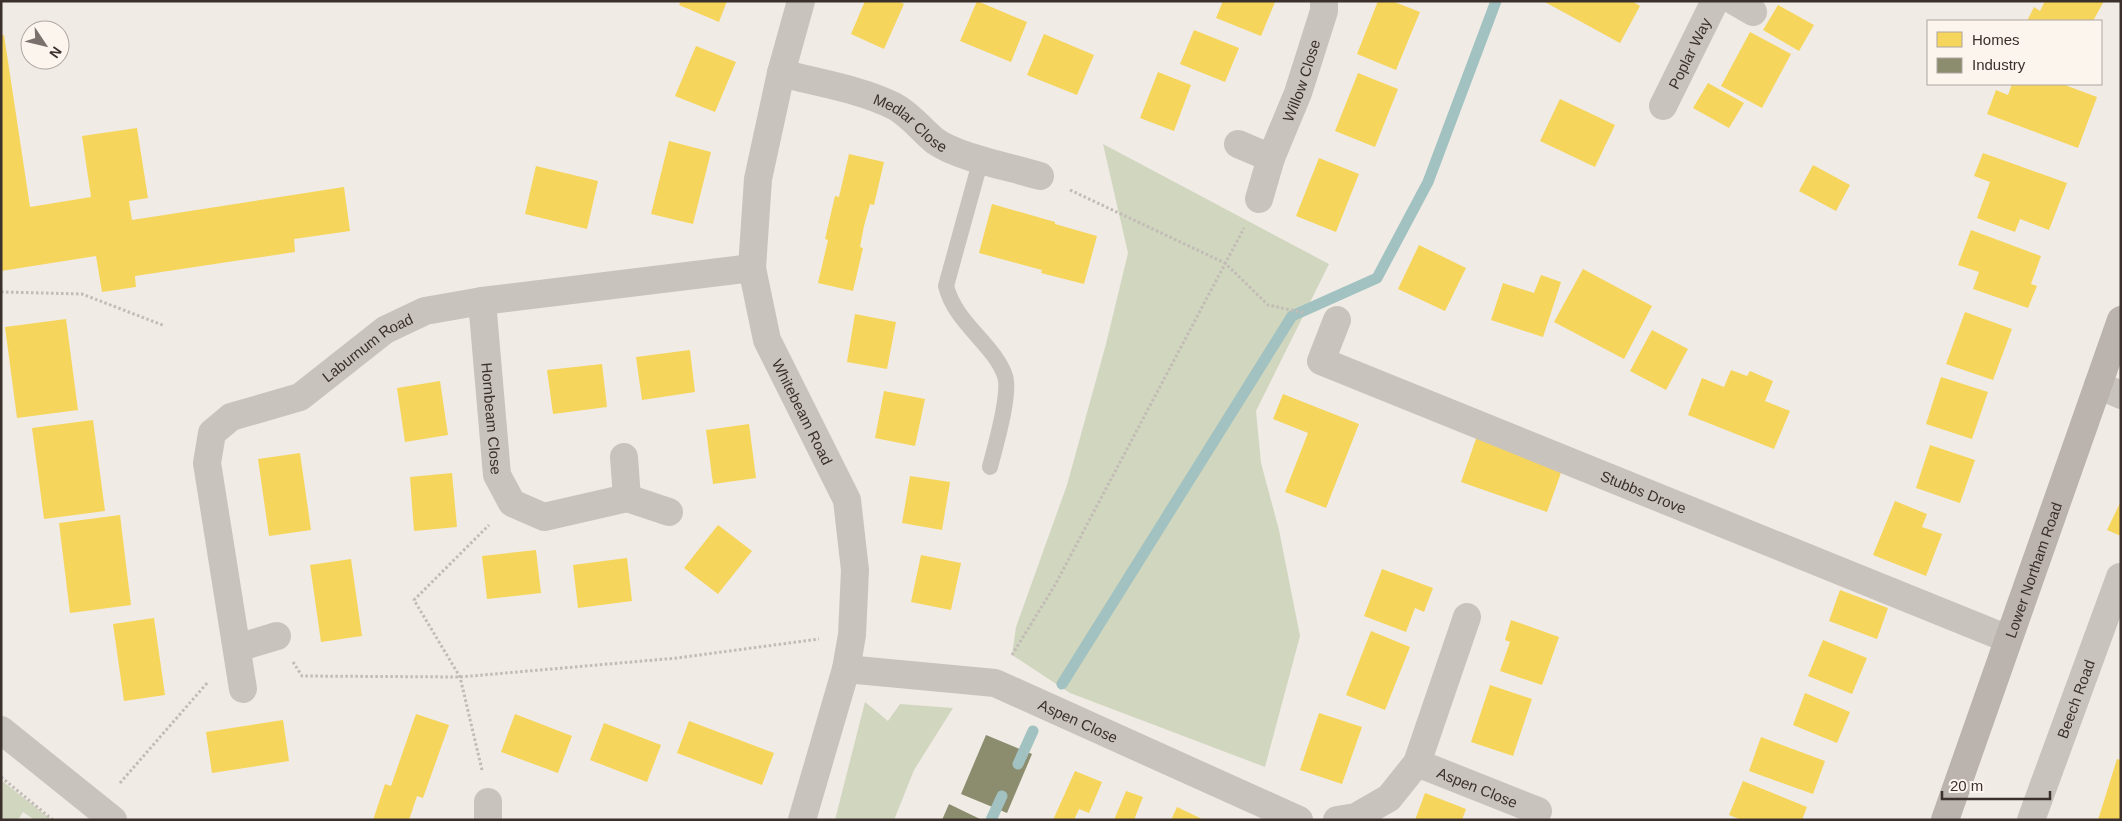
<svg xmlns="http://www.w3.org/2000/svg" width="2122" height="821" viewBox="0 0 2122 821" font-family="Arial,sans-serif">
<rect width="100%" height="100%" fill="#f0ebe5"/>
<!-- green -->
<g fill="#d1d6bf">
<polygon points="1103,144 1329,264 1256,411 1261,463 1279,530 1300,636 1265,767 1070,693 1012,655 1016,627 1067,485 1106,344 1128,253"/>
<polygon points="865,702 888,721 900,704 953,708 914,770 894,820 835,820"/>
<polygon points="1,780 52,820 35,820 23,812 18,820 1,820"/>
</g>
<!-- homes -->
<g fill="#f6d55c">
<polygon points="681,1 727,1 719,22 679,5"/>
<polygon points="865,1 898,1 904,4 884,49 851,34"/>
<polygon points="977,1 1027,22 1011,62 960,41"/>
<polygon points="1223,1 1273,1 1275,2 1261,36 1216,18"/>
<polygon points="1378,1 1392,1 1420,12 1396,70 1357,54"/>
<polygon points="1543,1 1632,1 1640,6 1620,43"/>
<polygon points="2045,1 2104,1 2093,21 2027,21 2034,7 2040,11"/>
<polygon points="1778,5 1814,25 1799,51 1763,30"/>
<polygon points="1194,30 1239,48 1225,82 1180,64"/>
<polygon points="1750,32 1791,54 1762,108 1721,86"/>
<polygon points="1044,34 1094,55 1077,95 1027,75"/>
<polygon points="4,35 30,207 91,197 82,136 137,128 148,198 129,201 132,220 344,187 350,231 294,239 295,252 135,276 136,287 102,292 96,256 1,271 1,36"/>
<polygon points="696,46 736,62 715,112 675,96"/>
<polygon points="1158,72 1191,85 1174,131 1140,118"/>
<polygon points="1358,73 1398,89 1375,147 1335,131"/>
<polygon points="1708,83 1744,103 1729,128 1693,108"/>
<polygon points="2012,84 2062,84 2097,97 2078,148 1987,114 1996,90 2008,95"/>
<polygon points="1560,99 1615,125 1595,167 1540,141"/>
<polygon points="669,141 711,152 693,224 651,214"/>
<polygon points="1983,153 2067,183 2049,230 2020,219 2015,232 1977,218 1990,182 1974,176"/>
<polygon points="849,154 884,162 874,205 870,204 864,226 860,247 863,248 853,291 818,283 828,240 825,239 835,196 839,197"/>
<polygon points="1319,158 1359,174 1336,232 1296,216"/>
<polygon points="1813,165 1850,185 1836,211 1799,191"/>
<polygon points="536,166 598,181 587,229 525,214"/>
<polygon points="992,204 1055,222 1055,224 1097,236 1084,284 1041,273 1042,270 979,253"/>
<polygon points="1971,230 2041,256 2031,284 2037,286 2028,308 1973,289 1979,272 1958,265"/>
<polygon points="1419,245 1466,268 1445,311 1398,289"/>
<polygon points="1583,269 1652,306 1624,359 1554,322"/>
<polygon points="1541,275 1561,282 1543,337 1491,320 1503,283 1534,293"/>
<polygon points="1965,312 2012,329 1993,380 1946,364"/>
<polygon points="855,314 896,322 887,369 847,362"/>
<polygon points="66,319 78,410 17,418 5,327"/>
<polygon points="1652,330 1688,349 1666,390 1630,371"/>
<polygon points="690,350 695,392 642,400 636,357"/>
<polygon points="602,364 607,407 553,414 547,370"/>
<polygon points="1731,370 1747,376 1750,371 1773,381 1765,401 1790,411 1774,449 1688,415 1702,378 1724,387"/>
<polygon points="1941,377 1988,392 1972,439 1926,424"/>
<polygon points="440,381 448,435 405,442 397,388"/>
<polygon points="884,391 925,399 915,446 875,438"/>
<polygon points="1283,394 1359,424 1326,508 1285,492 1308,433 1273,419"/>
<polygon points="93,420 105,511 44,519 32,428"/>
<polygon points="749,424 756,478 713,484 706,430"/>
<polygon points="1478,433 1562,470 1547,512 1461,482"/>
<polygon points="1930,445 1975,460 1960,503 1916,488"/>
<polygon points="300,453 311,530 269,536 258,459"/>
<polygon points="452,473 457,527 414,531 410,477"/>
<polygon points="910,476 950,482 942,530 902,523"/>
<polygon points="1895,501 1927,514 1922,527 1942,534 1926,576 1873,555"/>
<polygon points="2121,501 2121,536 2107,530"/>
<polygon points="120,515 131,605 70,613 59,523"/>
<polygon points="718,525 752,551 718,594 684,568"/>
<polygon points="536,550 541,593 487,599 482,556"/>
<polygon points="921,555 961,563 951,610 911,602"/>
<polygon points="627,558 632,601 578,608 573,565"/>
<polygon points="351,559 362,636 321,642 310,565"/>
<polygon points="1382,569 1433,588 1424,612 1415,608 1406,632 1364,616"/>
<polygon points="1840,590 1888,608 1877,639 1829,621"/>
<polygon points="154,618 165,695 124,701 113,624"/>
<polygon points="1511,620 1559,637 1542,685 1500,671 1510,642 1505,640"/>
<polygon points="1371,631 1410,647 1385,710 1346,695"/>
<polygon points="1823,640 1867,658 1852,694 1808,676"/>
<polygon points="1490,685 1532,699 1513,756 1471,742"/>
<polygon points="1805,693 1850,712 1837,743 1793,725"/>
<polygon points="1319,713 1362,727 1342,784 1300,770"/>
<polygon points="416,714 449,725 423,798 417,796 409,820 373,820 385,784 391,786"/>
<polygon points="515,714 572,736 558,773 501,752"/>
<polygon points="283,720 289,761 212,773 206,732"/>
<polygon points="689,721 774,753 762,785 677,753"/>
<polygon points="604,723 661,745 647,782 590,760"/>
<polygon points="1761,737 1825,761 1813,794 1749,771"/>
<polygon points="2117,759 2121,760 2121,820 2098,820"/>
<polygon points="1075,771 1102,782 1089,813 1079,809 1074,820 1053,820"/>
<polygon points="1743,781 1807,807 1802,820 1742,820 1729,815"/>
<polygon points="1126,791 1143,797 1134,820 1114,820"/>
<polygon points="1425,793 1466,809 1462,820 1415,820"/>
<polygon points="1177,807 1204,820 1171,820"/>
</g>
<!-- industry -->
<g fill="#8c8c6e">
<polygon points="986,735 1032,754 1007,813 961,794"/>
<polygon points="949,804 982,820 942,820"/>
</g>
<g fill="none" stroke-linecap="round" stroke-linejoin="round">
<!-- stream -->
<g stroke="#a1c2c1" stroke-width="11">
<polyline points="1062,684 1292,316 1377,278 1428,182 1496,1"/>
<polyline points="1018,764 1033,731"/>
<polyline points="991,820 1002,796"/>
</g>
<!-- path -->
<g stroke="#c2bbb6" stroke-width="3" stroke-dasharray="2.5 2.5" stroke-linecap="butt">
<polyline points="1070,190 1225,263 1268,305 1305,313"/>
<polyline points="1,292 82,294 165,326"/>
<polyline points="1012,655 1055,585 1244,228"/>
<polyline points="293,662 302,676 460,677 677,658 819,639"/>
<polyline points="482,770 460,677 414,600 489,525"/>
<polyline points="1,777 53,820"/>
<polyline points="120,783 208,682"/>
</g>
<!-- service -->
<path stroke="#c9c3be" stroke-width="16" d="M981 159 946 286C955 323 994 344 1005 376 1011 394 995 447 990 467"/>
<!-- minor -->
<g stroke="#c9c3be" stroke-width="28">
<path id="s1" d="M801 1 781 73 758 179 752 268 767 340 847 500 855 570 852 635 846 669 802 820"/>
<polyline points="1734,1 1753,12"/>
<path id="s2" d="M781 73C818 83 860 89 894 106 911 115 921 130 935 141 959 158 1011 167 1040 176"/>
<path id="s3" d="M1663 106 1715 1"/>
<polyline points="1238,144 1271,158"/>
<path id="s4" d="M1259 199 1271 158 1298 93 1324 11V1"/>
<path id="s5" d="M482 301 497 475 512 503 544 517 627 498 669 512"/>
<path id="s6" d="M1337 320 1321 361 2008 639"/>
<polyline points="2098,385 2121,395"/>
<polyline points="624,457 627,498"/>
<polyline points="237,648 277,636"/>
<path id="s7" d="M846 669 995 683 1299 820"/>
<path id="s8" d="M243 689 207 463 212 433 231 417 300 397 385 330 425 311 482 301 752 268"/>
<path id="s9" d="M1417 763 1538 811"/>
<polyline points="488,802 488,820"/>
<polyline points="1337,820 1356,817 1389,798 1417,763 1467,617"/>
<path id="s10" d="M2031 820 2120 577"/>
</g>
<!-- tertiary -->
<polyline stroke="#c9c3be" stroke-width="28" points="1,730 113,820"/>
<!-- secondary -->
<path stroke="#bab3ae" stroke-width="28" id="s11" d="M1945 820 2121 320"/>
</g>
<g text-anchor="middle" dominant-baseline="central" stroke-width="5" stroke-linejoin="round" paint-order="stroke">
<!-- street labels -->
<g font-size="15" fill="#3b302b" stroke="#fbf5ee">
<text stroke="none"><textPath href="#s3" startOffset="59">Poplar Way</textPath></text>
<text stroke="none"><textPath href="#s4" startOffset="126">Willow Close</textPath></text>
<text stroke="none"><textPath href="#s2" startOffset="141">Medlar Close</textPath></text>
<text stroke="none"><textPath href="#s8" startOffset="440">Laburnum Road</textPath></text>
<text stroke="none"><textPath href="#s1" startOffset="426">Whitebeam Road</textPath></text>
<text stroke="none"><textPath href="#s5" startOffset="118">Hornbeam Close</textPath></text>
<text stroke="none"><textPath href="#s6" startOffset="392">Stubbs Drove</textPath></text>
<text stroke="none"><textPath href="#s11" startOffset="265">Lower Northam Road</textPath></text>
<text stroke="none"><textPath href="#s10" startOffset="129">Beech Road</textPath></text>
<text stroke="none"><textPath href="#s7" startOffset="241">Aspen Close</textPath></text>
<text stroke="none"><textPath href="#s9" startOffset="65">Aspen Close</textPath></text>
</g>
</g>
<!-- border -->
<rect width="2122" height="821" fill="none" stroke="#3b302b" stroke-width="5"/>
<!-- legend -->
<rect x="1927" y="20" width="175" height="65" fill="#fbf5ee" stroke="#aea6a0"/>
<rect x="1937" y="32" width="25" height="15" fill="#f6d55c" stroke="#aea6a0"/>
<text x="1972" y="45" font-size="15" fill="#3b302b">Homes</text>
<rect x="1937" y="58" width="25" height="15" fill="#8c8c6e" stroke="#aea6a0"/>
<text x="1972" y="70" font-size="15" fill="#3b302b">Industry</text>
<!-- north arrow -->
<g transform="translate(45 45) rotate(125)"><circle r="24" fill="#fbf5ee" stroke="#aea6a0"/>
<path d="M0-4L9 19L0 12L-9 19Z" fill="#7a716c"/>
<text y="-8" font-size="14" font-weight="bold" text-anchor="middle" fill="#3b302b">N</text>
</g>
<!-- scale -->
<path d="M1942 791v8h108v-8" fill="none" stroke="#3b302b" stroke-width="2.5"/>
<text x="1950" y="791" font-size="15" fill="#3b302b" stroke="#fbf5ee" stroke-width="4" paint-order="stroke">20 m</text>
</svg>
